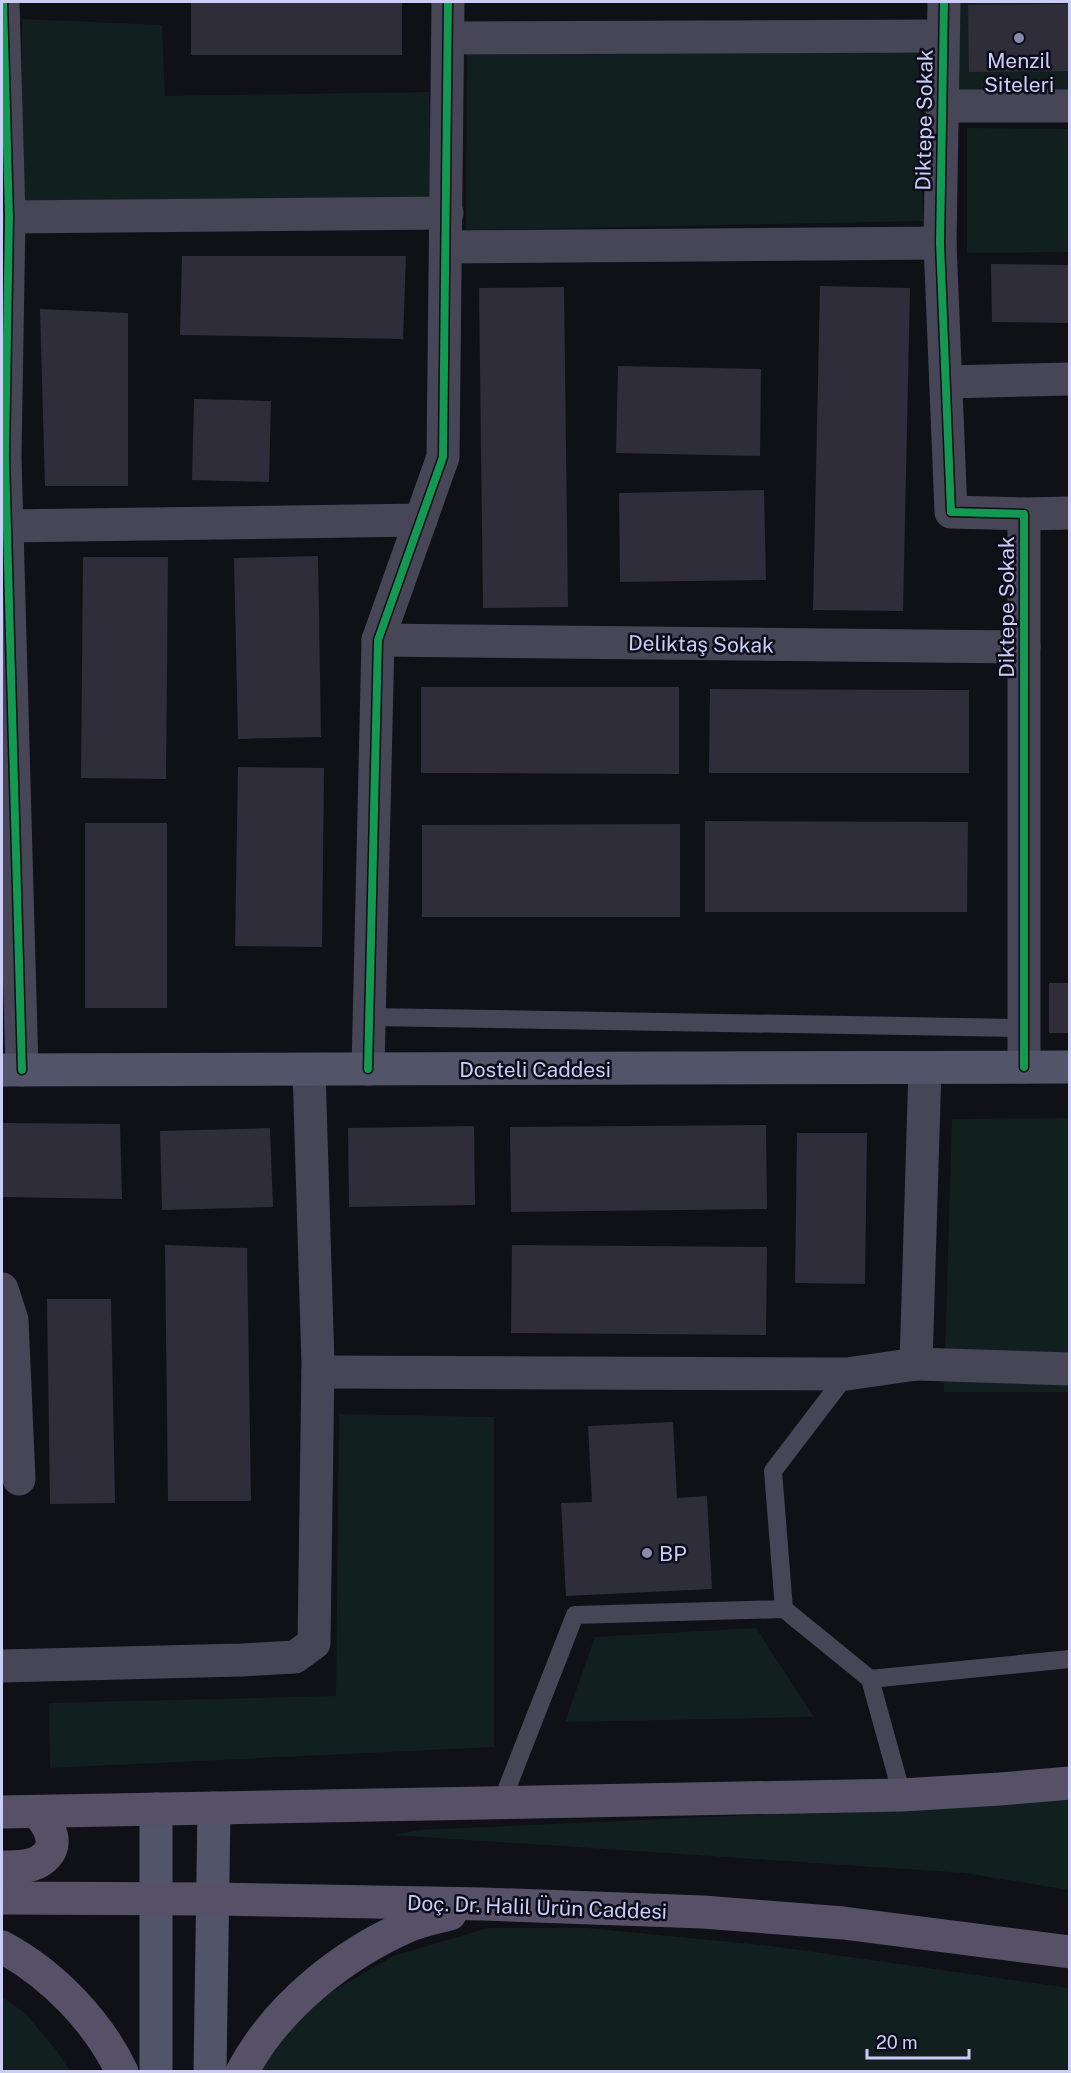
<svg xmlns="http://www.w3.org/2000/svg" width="1071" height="2073" viewBox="0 0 1071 2073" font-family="'Public Sans',sans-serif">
<rect width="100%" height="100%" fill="#101017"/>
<!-- green -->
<g fill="#11201f">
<polygon points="949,2 1068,2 1069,98 949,97"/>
<polygon points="22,19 162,25 165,96 429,92 432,201 22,202"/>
<polygon points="467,51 918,51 923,221 466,230"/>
<polygon points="967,128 1069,129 1069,252 967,253"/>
<polygon points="1069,1118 1069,1392 944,1392 952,1119"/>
<polygon points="339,1414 494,1417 494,1747 50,1768 49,1703 336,1696"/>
<polygon points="756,1628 814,1717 565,1722 595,1637"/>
<polygon points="1069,1797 1069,1890 965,1873 394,1835 419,1830 776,1814"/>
<polygon points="488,1928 587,1928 771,1946 1069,1988 1069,2071 258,2072 311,2004 393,1956"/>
<polygon points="2,1997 25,2013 56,2050 70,2071 2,2071"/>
</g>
<!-- building -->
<g fill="#2e2d39">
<rect x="191" y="2" width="211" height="53"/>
<polygon points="1070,4 1070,71 969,72 968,5"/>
<polygon points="182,256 406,256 403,339 180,335"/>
<polygon points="991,264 1070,265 1070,323 992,322"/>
<polygon points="820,286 910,288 903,611 813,610"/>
<polygon points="564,287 568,607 483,608 479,288"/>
<polygon points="40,309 128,313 128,486 45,486"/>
<polygon points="618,366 761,369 760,456 616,453"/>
<polygon points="194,399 271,401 269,482 192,480"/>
<polygon points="764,490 766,580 620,582 619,493"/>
<polygon points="318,556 321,737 238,739 234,558"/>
<polygon points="83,557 168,557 166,779 81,778"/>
<polygon points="421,687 679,687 679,774 421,773"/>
<polygon points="710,689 969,690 969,773 709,773"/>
<polygon points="238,767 324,768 322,947 235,946"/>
<polygon points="705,821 968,822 967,912 705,912"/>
<rect x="85" y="823" width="82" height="185"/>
<polygon points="680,824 680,917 422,917 422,825"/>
<rect x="1049" y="983" width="21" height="50"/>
<polygon points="2,1123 120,1124 122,1199 2,1197"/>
<polygon points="766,1125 767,1209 511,1212 510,1127"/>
<polygon points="474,1126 475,1205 349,1207 348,1128"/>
<polygon points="270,1128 273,1207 162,1210 160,1131"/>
<polygon points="797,1133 867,1133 865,1284 795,1283"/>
<polygon points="165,1245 247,1248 251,1501 168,1501"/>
<polygon points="512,1245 767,1247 766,1335 511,1333"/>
<polygon points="47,1299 111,1299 115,1503 50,1504"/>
<polygon points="673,1422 677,1498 707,1496 712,1589 566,1596 561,1503 592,1502 588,1426"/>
</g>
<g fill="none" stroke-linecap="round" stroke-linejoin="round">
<!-- lane -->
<g stroke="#464656" stroke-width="18">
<polyline points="369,1017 1024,1028"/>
<polyline points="784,1609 773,1471 847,1374"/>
<polyline points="870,1679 1070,1659"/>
<polyline points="502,1801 575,1615 784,1609 870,1679 902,1795"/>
</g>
<!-- street -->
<g stroke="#464656" stroke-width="33">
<polyline points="3,2 9,217 5,457 22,1070"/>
<polyline points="944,2 940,243 951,512 1024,514 1024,1067"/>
<polyline points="448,38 943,36"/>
<polyline points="942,106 1070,106"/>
<polyline points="9,217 447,213"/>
<polyline points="446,247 940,243"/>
<polyline points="946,382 1070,379"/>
<polyline points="1024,514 1070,513"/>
<polyline points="6,526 421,520"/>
<polyline points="378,640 1024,647"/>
<polyline points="368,1069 378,640 443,457 448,2"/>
<polyline points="2,1289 12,1320 19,1479"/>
<polyline points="916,1364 1070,1369"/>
<polyline points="318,1372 847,1374 916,1364 925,1068"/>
<polyline points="2,1666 241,1660 295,1657 314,1643 318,1364 309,1070"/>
</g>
<!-- secondary -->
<g stroke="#525569" stroke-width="33">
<polyline points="2,1070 1070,1067"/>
<polyline points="156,2072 156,1809"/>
<polyline points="210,2072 214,1808"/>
</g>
<!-- primary -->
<g stroke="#575168" stroke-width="33">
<polyline points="2,1812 902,1795 1000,1789 1070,1783"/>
<path d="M2 1867C13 1867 29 1868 40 1861 62 1847 50 1826 37 1812"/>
<polyline points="2,1898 212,1899 484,1904 703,1912 843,1923 1070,1952"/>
<path d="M2 1947C51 1973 98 2021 122 2072"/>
<path d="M242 2072C277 2006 343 1954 410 1925 423 1920 437 1917 450 1914"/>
</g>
<!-- cycleway casing -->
<g stroke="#0d0d1a" stroke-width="11">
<g id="cycleway">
<polyline points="3,2 9,217 5,457 22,1070"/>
<polyline points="944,2 940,243 951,512 1024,514 1024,1067"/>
<polyline points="368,1069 378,640 443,457 448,2"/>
</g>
</g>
<!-- cycleway -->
<use href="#cycleway" stroke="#139951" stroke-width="8"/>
</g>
<!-- markers -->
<g fill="#8a8aaa" stroke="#0d0d1a" stroke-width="2">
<circle cx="1019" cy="38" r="6"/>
<circle cx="647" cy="1553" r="6"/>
</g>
<g text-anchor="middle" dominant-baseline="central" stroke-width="5" stroke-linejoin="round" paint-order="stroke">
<!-- poi labels -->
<g font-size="21" fill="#ccccf9" stroke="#0d0d1a">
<text x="1019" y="60">Menzil<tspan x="1019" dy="24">Siteleri</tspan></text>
<text x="659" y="1553" text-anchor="start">BP</text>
</g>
<!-- street labels -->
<g font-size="21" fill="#ccccf9" stroke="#0d0d1a">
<text transform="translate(924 120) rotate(-89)">Diktepe Sokak</text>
<text transform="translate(1006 607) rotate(-90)">Diktepe Sokak</text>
<text transform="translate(701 644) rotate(1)">Deliktaş Sokak</text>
<text x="535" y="1069">Dosteli Caddesi</text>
<text transform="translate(537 1907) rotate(2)">Doç. Dr. Halil Ürün Caddesi</text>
</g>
</g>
<!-- border -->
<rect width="1071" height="2073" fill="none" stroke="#ccccf9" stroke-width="6"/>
<!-- scale -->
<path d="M867 2049v9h102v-9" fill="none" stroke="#ccccf9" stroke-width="3"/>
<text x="876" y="2049" font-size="18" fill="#ccccf9" stroke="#0d0d1a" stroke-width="4.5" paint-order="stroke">20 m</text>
</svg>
